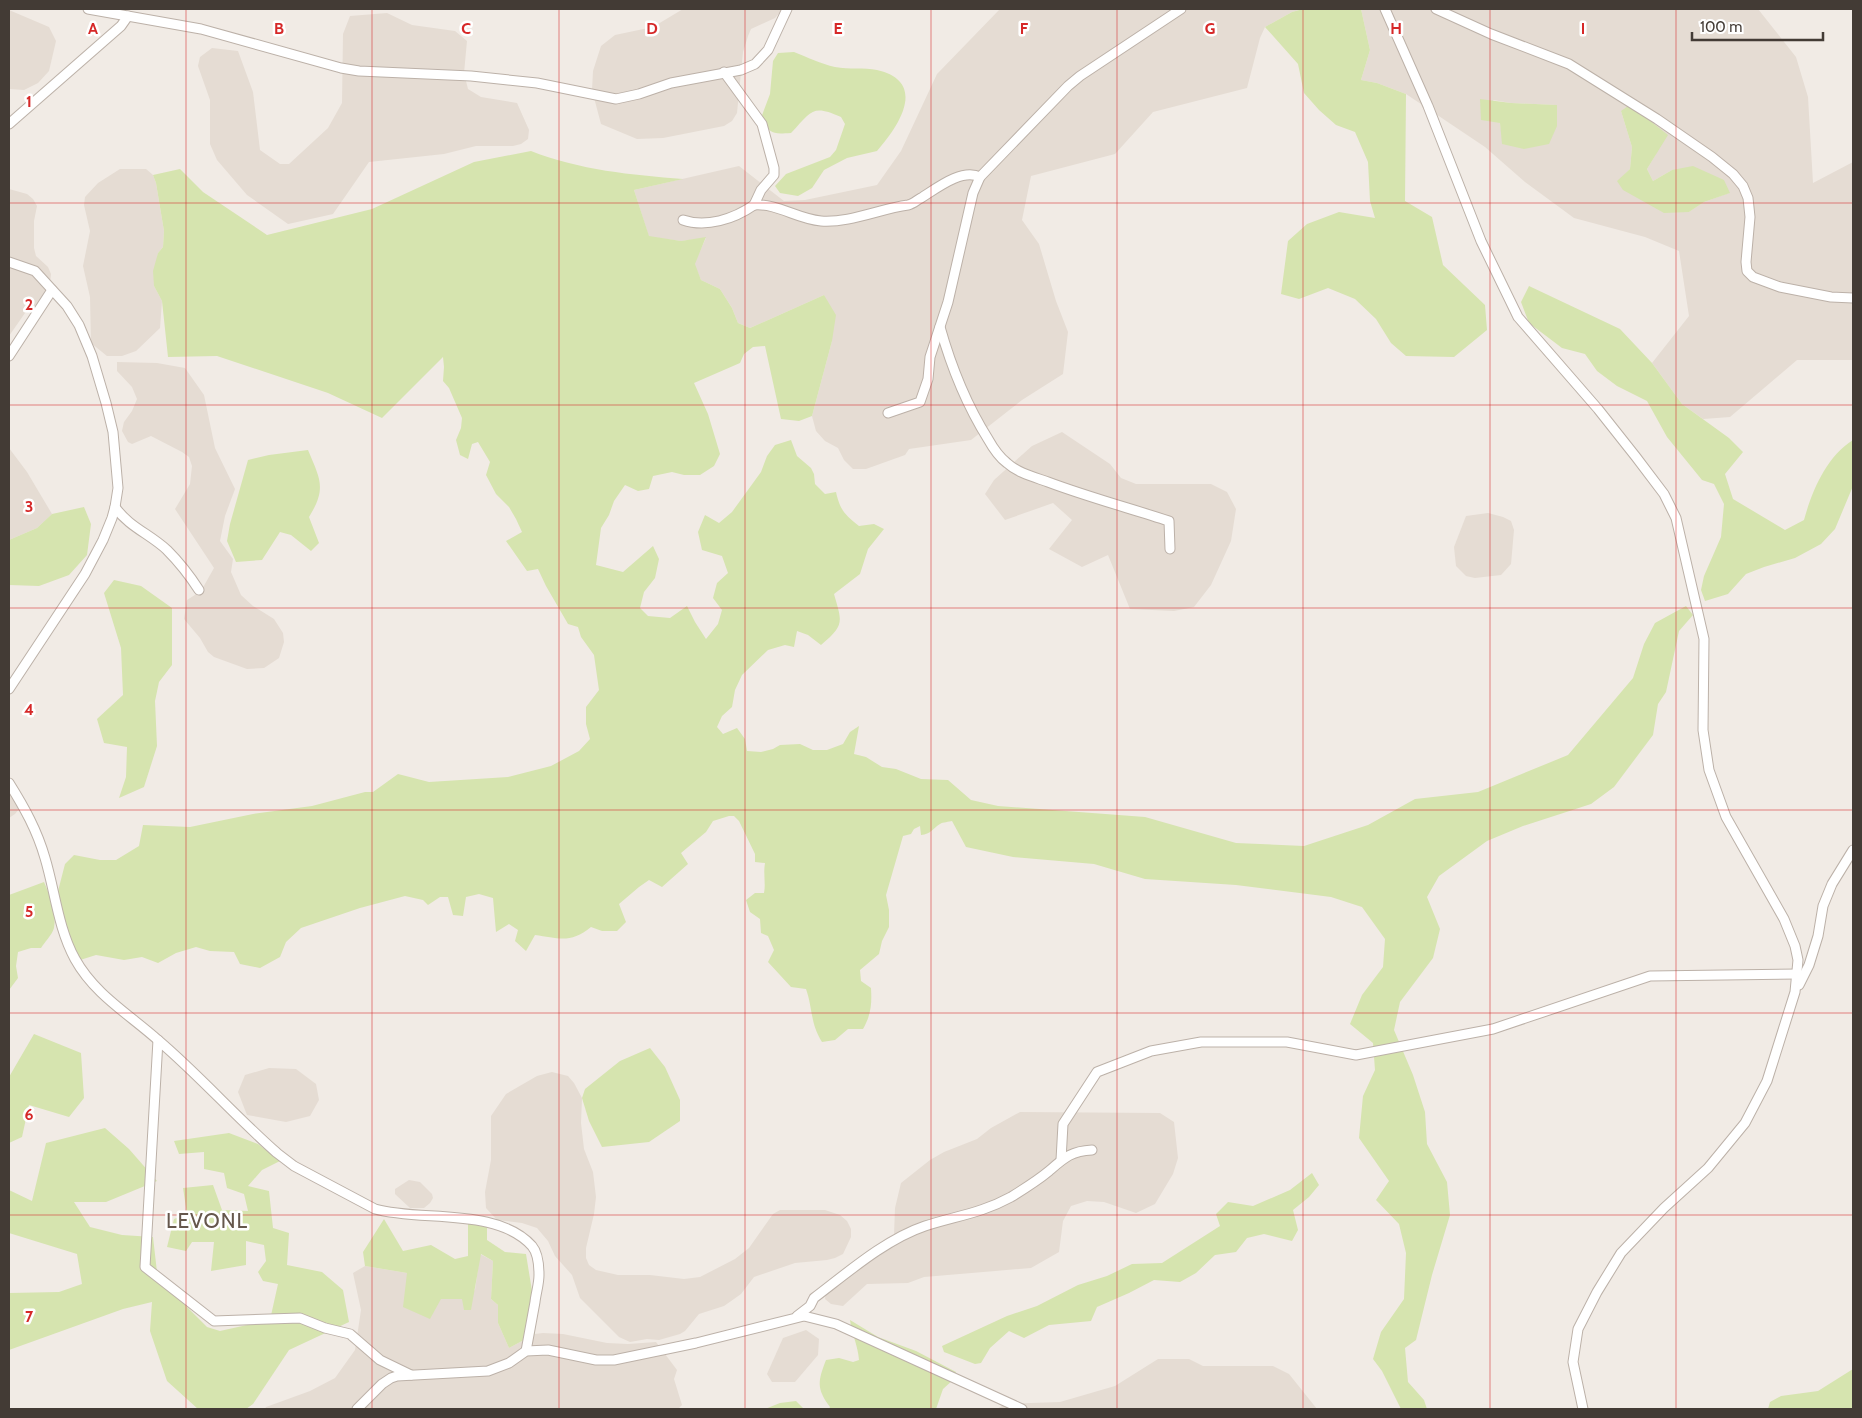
<svg xmlns="http://www.w3.org/2000/svg" width="1862" height="1418" viewBox="0 0 1862 1418" font-family="Cabin,sans-serif">
<rect width="100%" height="100%" fill="#f1ebe5"/>
<!-- residential -->
<g fill="#e5dcd3" fill-rule="evenodd">
<polygon points="683,9 783,9 775,18 751,29 748,36 743,52 737,113 732,121 724,126 663,138 637,139 601,124 592,90 593,71 601,46 615,35 653,27"/>
<polygon points="1000,9 1303,9 1292,12 1265,27 1260,38 1247,88 1153,112 1115,154 1031,176 1022,220 1039,244 1056,301 1068,332 1063,374 1022,400 971,440 909,449 905,455 866,469 853,469 844,460 838,448 825,441 816,431 812,416 832,341 824,295 750,328 738,323 732,308 720,289 701,280 694,264 706,238 681,241 649,237 634,190 739,166 784,201 805,200 877,185 901,151 937,74"/>
<path d="M1361 9H1758L1796 57 1808 97 1813 183 1853 162V360H1797L1730 417 1703 419 1682 404 1652 363 1689 316 1679 251 1645 237 1574 218 1525 182 1485 147 1406 94 1377 83 1361 80 1370 50ZM1493 100 1511 103 1556 105 1503 144 1500 123ZM1621 111 1656 154 1647 169 1653 181 1672 170 1729 193 1704 202 1689 212 1618 181 1630 169 1632 147Z"/>
<polygon points="9,10 49,27 56,41 49,71 38,83 24,90 9,89"/>
<polygon points="387,13 412,25 455,31 467,41 464,73 468,89 481,97 517,103 529,130 528,139 521,144 513,146 476,146 444,154 369,162 333,214 288,224 247,195 217,160 210,144 210,100 198,66 200,57 212,48 238,51 253,92 260,150 280,164 289,164 328,128 342,103 343,34 350,16"/>
<polygon points="120,169 146,169 153,175 156,183 164,231 163,247 158,253 154,286 162,301 160,328 136,351 122,356 107,356 91,343 90,297 83,266 90,231 84,205 85,197 98,183"/>
<polygon points="9,189 27,194 33,199 37,206 34,221 34,248 36,256 48,267 51,274 49,292 44,299 25,313 9,336"/>
<polygon points="117,362 157,363 185,368 204,395 215,448 235,489 225,516 220,541 233,559 231,572 241,595 253,606 274,619 283,633 284,642 279,658 264,668 247,669 214,657 208,652 200,638 184,619 187,600 201,591 214,568 175,509 190,484 192,466 189,457 182,452 151,436 132,444 128,442 122,431 124,422 132,411 137,399 132,387 117,371"/>
<polygon points="1062,432 1110,464 1121,478 1136,484 1211,484 1227,492 1236,509 1231,541 1211,585 1194,607 1174,611 1130,609 1108,555 1082,567 1049,549 1072,520 1053,503 1005,520 985,494 994,480 1032,446"/>
<polygon points="9,448 27,472 52,514 37,528 9,540"/>
<polygon points="1488,513 1503,517 1511,521 1514,530 1511,564 1501,575 1475,578 1466,576 1456,566 1454,547 1466,516"/>
<polygon points="9,781 23,804 15,814 9,818"/>
<polygon points="269,1068 296,1069 316,1084 319,1100 310,1116 286,1122 247,1115 238,1092 245,1075"/>
<polygon points="552,1072 568,1076 574,1083 582,1098 581,1123 584,1149 593,1172 596,1197 594,1214 586,1248 586,1258 589,1265 596,1270 618,1275 650,1275 684,1279 700,1277 735,1259 749,1248 773,1214 780,1210 825,1210 840,1215 847,1221 851,1229 851,1237 843,1254 835,1258 827,1260 795,1263 754,1277 741,1294 734,1299 724,1306 699,1314 685,1331 680,1334 659,1340 647,1339 630,1342 619,1337 580,1298 572,1275 555,1256 548,1241 537,1228 522,1223 497,1220 486,1208 485,1192 491,1160 491,1116 506,1094 537,1076"/>
<polygon points="1020,1112 1160,1113 1174,1122 1178,1158 1173,1174 1155,1204 1136,1213 1104,1202 1087,1201 1071,1206 1063,1221 1059,1252 1031,1268 924,1277 908,1283 867,1284 843,1306 831,1304 825,1299 826,1291 888,1250 894,1235 895,1208 901,1183 930,1160 944,1152 977,1139 991,1128"/>
<polygon points="409,1180 420,1182 432,1194 433,1198 430,1203 424,1208 410,1208 395,1194 395,1189"/>
<polygon points="480,1254 493,1261 491,1299 498,1305 498,1323 509,1348 535,1334 543,1333 563,1334 607,1343 628,1344 656,1342 677,1370 674,1379 682,1405 678,1409 265,1409 266,1407 310,1391 335,1378 355,1350 361,1310 353,1273 365,1266 407,1273 441,1299 462,1299 475,1290"/>
<polygon points="806,1330 819,1339 818,1355 795,1382 772,1382 767,1374 783,1338"/>
<polygon points="1158,1359 1189,1359 1203,1366 1273,1366 1289,1374 1317,1409 997,1409 1005,1404 1060,1402 1115,1386"/>
</g>
<!-- green -->
<g fill="#d6e4af">
<polygon points="1303,9 1361,9 1370,50 1361,80 1377,83 1406,94 1405,201 1432,217 1443,265 1485,305 1487,330 1454,357 1406,356 1391,343 1376,319 1355,299 1328,288 1299,299 1281,294 1288,241 1307,224 1339,212 1375,218 1370,201 1368,162 1355,132 1336,125 1319,110 1304,93 1298,64 1265,27 1292,12"/>
<path d="M794 52C807 57 821 64 835 67 849 70 864 67 877 70 929 82 898 127 877 151L847 158 824 170 812 188 798 196 780 193 775 186 786 174 830 157 836 150 845 124 841 117C812 104 812 111 791 133 773 134 770 135 761 118L770 94 773 61 778 53Z"/>
<polygon points="1480,99 1511,103 1557,105 1557,126 1549,144 1524,149 1502,144 1500,123 1481,120"/>
<polygon points="1628,106 1644,116 1668,135 1647,169 1653,181 1672,170 1693,166 1724,180 1730,193 1704,202 1689,212 1664,213 1623,190 1617,181 1630,169 1632,147 1621,111"/>
<path d="M531 151C579 170 632 175 683 179L634 190 649 236 681 241 706 237 695 264 701 280 720 289 732 308 738 323 750 328 824 295 836 315 832 341 812 416 799 421 781 419 765 346 753 347 744 354 740 363 694 383 708 414 720 454 714 466 700 475H684L672 472 653 476 649 489 638 491 625 485 614 501 609 515 601 528 596 565 623 572 653 546 659 559 655 578 644 592 640 608 648 616 670 618 687 606 695 622 706 639 718 624 722 610 713 598 717 583 728 573 722 556 702 550 698 532 705 515 719 523 732 512 761 472 767 456 775 445 791 440 797 456 811 468 814 474 815 484 825 494 836 492C840 510 845 515 859 526L874 524 884 529 868 549 860 574 834 594C842 622 845 625 821 645L808 635 797 631 794 647 785 645 768 650 742 675 735 690 732 707 722 716 717 727 723 734 737 728 745 739 747 751 761 752 773 749 780 745 800 744 813 750H827L843 744 850 732 859 726 854 754 866 757 882 767 896 769 921 779 948 780 971 800 998 806 1145 817 1236 843 1304 846 1368 825 1415 799 1478 792 1568 755 1633 678 1644 644 1655 623 1686 606 1693 615 1679 631 1666 692 1658 704 1653 735 1614 787 1591 804 1523 826 1487 841 1439 876 1427 897 1440 929 1433 958 1400 1002 1394 1030 1413 1075 1425 1112 1427 1144 1447 1182 1450 1215 1432 1275 1416 1340 1405 1348 1408 1382 1424 1400 1427 1409H1401L1382 1371 1373 1359 1381 1332 1404 1299 1406 1253 1399 1224 1376 1200 1389 1181 1359 1138 1363 1096 1375 1070 1373 1043 1350 1024 1362 995 1383 967 1385 939 1362 907 1331 897 1236 885 1145 879 1094 864 1013 857 966 847 952 821C949 822 943 822 940 824 932 829 931 834 921 835L920 826 914 829 911 834 903 836 886 895 889 910V927L882 941 879 954 860 970 861 981 871 988C872 1004 871 1015 863 1029H848L835 1040 822 1042C810 1023 813 1009 806 989L791 987 768 962 774 950 768 936 761 933 760 919 750 912 746 900 755 893H764C766 883 763 874 765 863L755 862V854L739 821 734 816H729L713 821 706 832 681 853 688 864 662 887 649 880 639 887 619 904 626 922 617 931H602L591 927C571 944 558 938 535 935L526 951 515 941 518 930 509 924 496 932 493 898 479 894 466 897 463 916 453 915 448 897H440L428 905 423 900 405 896 360 908 301 928 286 942 280 957 260 968 240 964 234 952 210 951 196 947 176 953 158 963 142 957 124 960 96 955 77 961 57 895 65 864 74 855 100 860H116L139 846 143 825 190 827 253 814 312 806 365 792H373L398 774 429 782 508 777 551 766 579 751 590 739 586 724V707L599 690 594 655 581 637 578 627 568 624 546 586 538 569 527 571 506 541 522 532 516 519 509 507 496 494 486 475 490 462 478 442 472 444 468 459 460 455 456 440 461 428 462 418 449 388 443 381 444 367 443 357 382 418 328 393 217 356 168 357 162 301 154 286 153 271 158 253 163 247 164 231 156 183 153 175 180 169 203 192 267 235 372 209 474 162Z"/>
<path d="M1529 286 1620 329 1652 363 1682 404 1729 438 1743 452 1725 474 1733 499 1785 530 1804 520C1812 491 1826 457 1853 440V486L1835 529 1821 544 1795 558 1764 567 1746 574 1728 594 1705 601 1701 590 1704 576 1721 537 1724 504 1714 484 1702 480 1667 437 1647 401 1617 386 1597 371 1585 354 1562 348 1529 323 1521 302Z"/>
<path d="M308 450C320 479 327 488 309 517L319 543 311 551 291 535 280 532 262 560 236 562 227 541 230 524 248 460 269 455Z"/>
<polygon points="84,507 91,524 87,555 69,575 39,586 9,585 9,540 37,528 52,514"/>
<polygon points="114,580 141,586 172,608 172,665 159,682 155,701 157,746 144,787 119,798 126,777 127,747 104,743 97,719 123,695 121,648 104,593"/>
<path d="M44 882C50 895 57 914 54 928 52 935 44 943 41 948H31L18 952 16 966 18 978 9 990V895Z"/>
<polygon points="34,1034 81,1053 84,1098 69,1117 29,1105 22,1137 9,1143 9,1077"/>
<polygon points="650,1048 665,1067 680,1100 680,1121 649,1142 602,1147 589,1121 582,1098 585,1089 620,1061"/>
<polygon points="105,1128 129,1149 157,1181 106,1202 74,1202 90,1227 122,1235 153,1237 157,1272 179,1299 207,1327 220,1331 270,1320 278,1284 263,1281 258,1272 266,1261 264,1245 246,1241 246,1265 211,1271 214,1242 192,1242 186,1251 167,1247 174,1219 187,1214 183,1188 213,1185 222,1210 248,1211 244,1194 227,1188 224,1173 204,1169 204,1152 179,1154 174,1141 229,1133 258,1144 280,1161 262,1170 248,1186 269,1191 273,1228 289,1233 287,1265 322,1272 343,1290 349,1322 289,1350 253,1404 246,1409 198,1409 167,1381 150,1331 152,1302 123,1309 9,1350 9,1293 59,1292 82,1284 77,1254 9,1233 9,1190 32,1201 46,1143"/>
<polygon points="1312,1173 1319,1185 1309,1197 1293,1210 1298,1230 1292,1241 1264,1234 1247,1238 1236,1252 1215,1255 1196,1273 1180,1282 1154,1280 1129,1293 1097,1307 1091,1321 1049,1325 1024,1338 1009,1331 990,1348 981,1363 975,1364 944,1352 942,1346 1007,1316 1037,1306 1078,1285 1107,1276 1132,1264 1162,1263 1220,1226 1216,1214 1228,1202 1253,1206 1290,1190"/>
<polygon points="384,1219 403,1251 431,1245 455,1259 468,1256 468,1223 487,1224 487,1240 505,1252 526,1254 532,1291 535,1334 509,1348 498,1323 498,1305 491,1299 493,1261 481,1254 471,1310 464,1310 462,1299 441,1299 430,1319 403,1307 407,1273 365,1266 363,1252"/>
<path d="M850 1320 878 1337 916 1351 956 1372 954 1379 943 1389 936 1409H829L830 1407C816 1388 818 1381 826 1360L839 1358 853 1362 859 1360C858 1346 852 1334 850 1320Z"/>
<polygon points="1853,1369 1853,1409 1768,1409 1770,1402 1781,1396 1818,1391"/>
<polygon points="796,1401 804,1409 765,1409 780,1403"/>
</g>
<g fill="none" stroke-linecap="round" stroke-linejoin="round">
<!-- minor casing -->
<g stroke="#bcb1a8" stroke-width="11">
<g id="minor">
<polyline points="88,9 201,29 341,68 359,71 471,76 537,83 616,99 639,94 671,83 741,70 755,64 768,50 787,9"/>
<polyline points="1385,9 1428,106 1481,241 1518,317 1598,409 1636,457 1664,494 1676,518 1704,639 1703,730 1709,770 1726,817 1784,919 1795,946 1798,960 1795,992 1767,1081 1745,1123 1708,1168 1664,1208 1621,1253 1597,1292 1578,1329 1573,1362 1583,1409"/>
<polyline points="1436,9 1491,34 1569,64 1657,119 1712,157 1733,174 1743,186 1748,198 1750,217 1746,262 1747,271 1753,277 1780,287 1831,297 1853,298"/>
<path d="M724 72 762 124 774 168V175L761 190 754 205C777 203 797 219 821 221 850 223 879 209 908 205 913 204 917 200 921 198 937 188 962 168 980 177"/>
<polyline points="9,124 121,26 128,16"/>
<path d="M683 220C706 228 734 219 754 205"/>
<polyline points="9,262 35,271 67,306 79,325 92,356 106,403 113,432 118,488 115,507 112,518 103,540 85,574 9,689"/>
<path d="M940 327C951 366 966 404 988 439 993 448 999 457 1007 463 1018 473 1034 477 1048 482 1088 497 1129 508 1169 521L1170 549"/>
<polyline points="9,356 52,290"/>
<polyline points="888,413 920,402 928,379 930,357 948,302 973,193 980,177 1068,86 1080,76 1181,9"/>
<path d="M115 507C129 527 150 534 167 550 179 562 190 576 199 590"/>
<path d="M9 783C24 807 37 830 45 858 55 891 58 928 75 959 95 995 129 1014 159 1041 200 1076 236 1117 277 1153L294 1166 375 1209C420 1222 497 1207 532 1246 538 1253 539 1267 539 1275 539 1284 536 1293 535 1302 532 1318 529 1335 526 1351"/>
<polyline points="1799,985 1809,965 1818,936 1823,906 1832,884 1853,850"/>
<polyline points="158,1040 145,1267 214,1321 300,1318 325,1328 350,1334 380,1360 411,1375"/>
<polyline points="1061,1160 1063,1124 1097,1072 1151,1051 1201,1042 1287,1042 1356,1055 1493,1029 1650,976 1798,974"/>
<path d="M797 1316 810 1306 814 1298C847 1273 886 1239 925 1226 956 1216 982 1213 1011 1197 1024 1189 1037 1181 1049 1171 1064 1158 1071 1151 1092 1150"/>
<polyline points="357,1409 382,1384 391,1378 397,1376 488,1371 509,1363 526,1351 548,1350 596,1360 614,1360 696,1343 804,1316 836,1324 1022,1409"/>
</g>
</g>
<!-- minor -->
<use href="#minor" stroke="#fff" stroke-width="9"/>
</g>
<!-- grid -->
<path fill="none" stroke="#d62828" stroke-width="1" stroke-opacity="0.55" d="M186 9V1409M372 9V1409M559 9V1409M745 9V1409M931 9V1409M1117 9V1409M1303 9V1409M1490 9V1409M1676 9V1409M9 203H1853M9 405H1853M9 608H1853M9 810H1853M9 1013H1853M9 1215H1853"/>
<g text-anchor="middle" dominant-baseline="central" stroke-width="5" stroke-linejoin="round" paint-order="stroke">
<!-- quarter labels -->
<g font-size="21" letter-spacing="1" fill="#65574c" stroke="#fff">
<text x="207" y="1220">LEVONL</text>
</g>
</g>
<g font-size="16" text-anchor="middle" font-weight="bold" fill="#d62828" stroke="#fff" stroke-width="5" stroke-linejoin="round" paint-order="stroke">
<text x="93" y="34">A</text>
<text x="279" y="34">B</text>
<text x="466" y="34">C</text>
<text x="652" y="34">D</text>
<text x="838" y="34">E</text>
<text x="1024" y="34">F</text>
<text x="1210" y="34">G</text>
<text x="1396" y="34">H</text>
<text x="1583" y="34">I</text>
<text x="29" y="107">1</text>
<text x="29" y="310">2</text>
<text x="29" y="512">3</text>
<text x="29" y="715">4</text>
<text x="29" y="917">5</text>
<text x="29" y="1120">6</text>
<text x="29" y="1322">7</text>
</g>
<!-- border -->
<rect width="1862" height="1418" fill="none" stroke="#433b35" stroke-width="20"/>
<!-- scale -->
<path d="M1692 32v8h131v-8" fill="none" stroke="#433b35" stroke-width="2.5"/>
<text x="1700" y="32" font-size="15" fill="#433b35" stroke="#ffffff" stroke-width="4" paint-order="stroke">100 m</text>
</svg>
